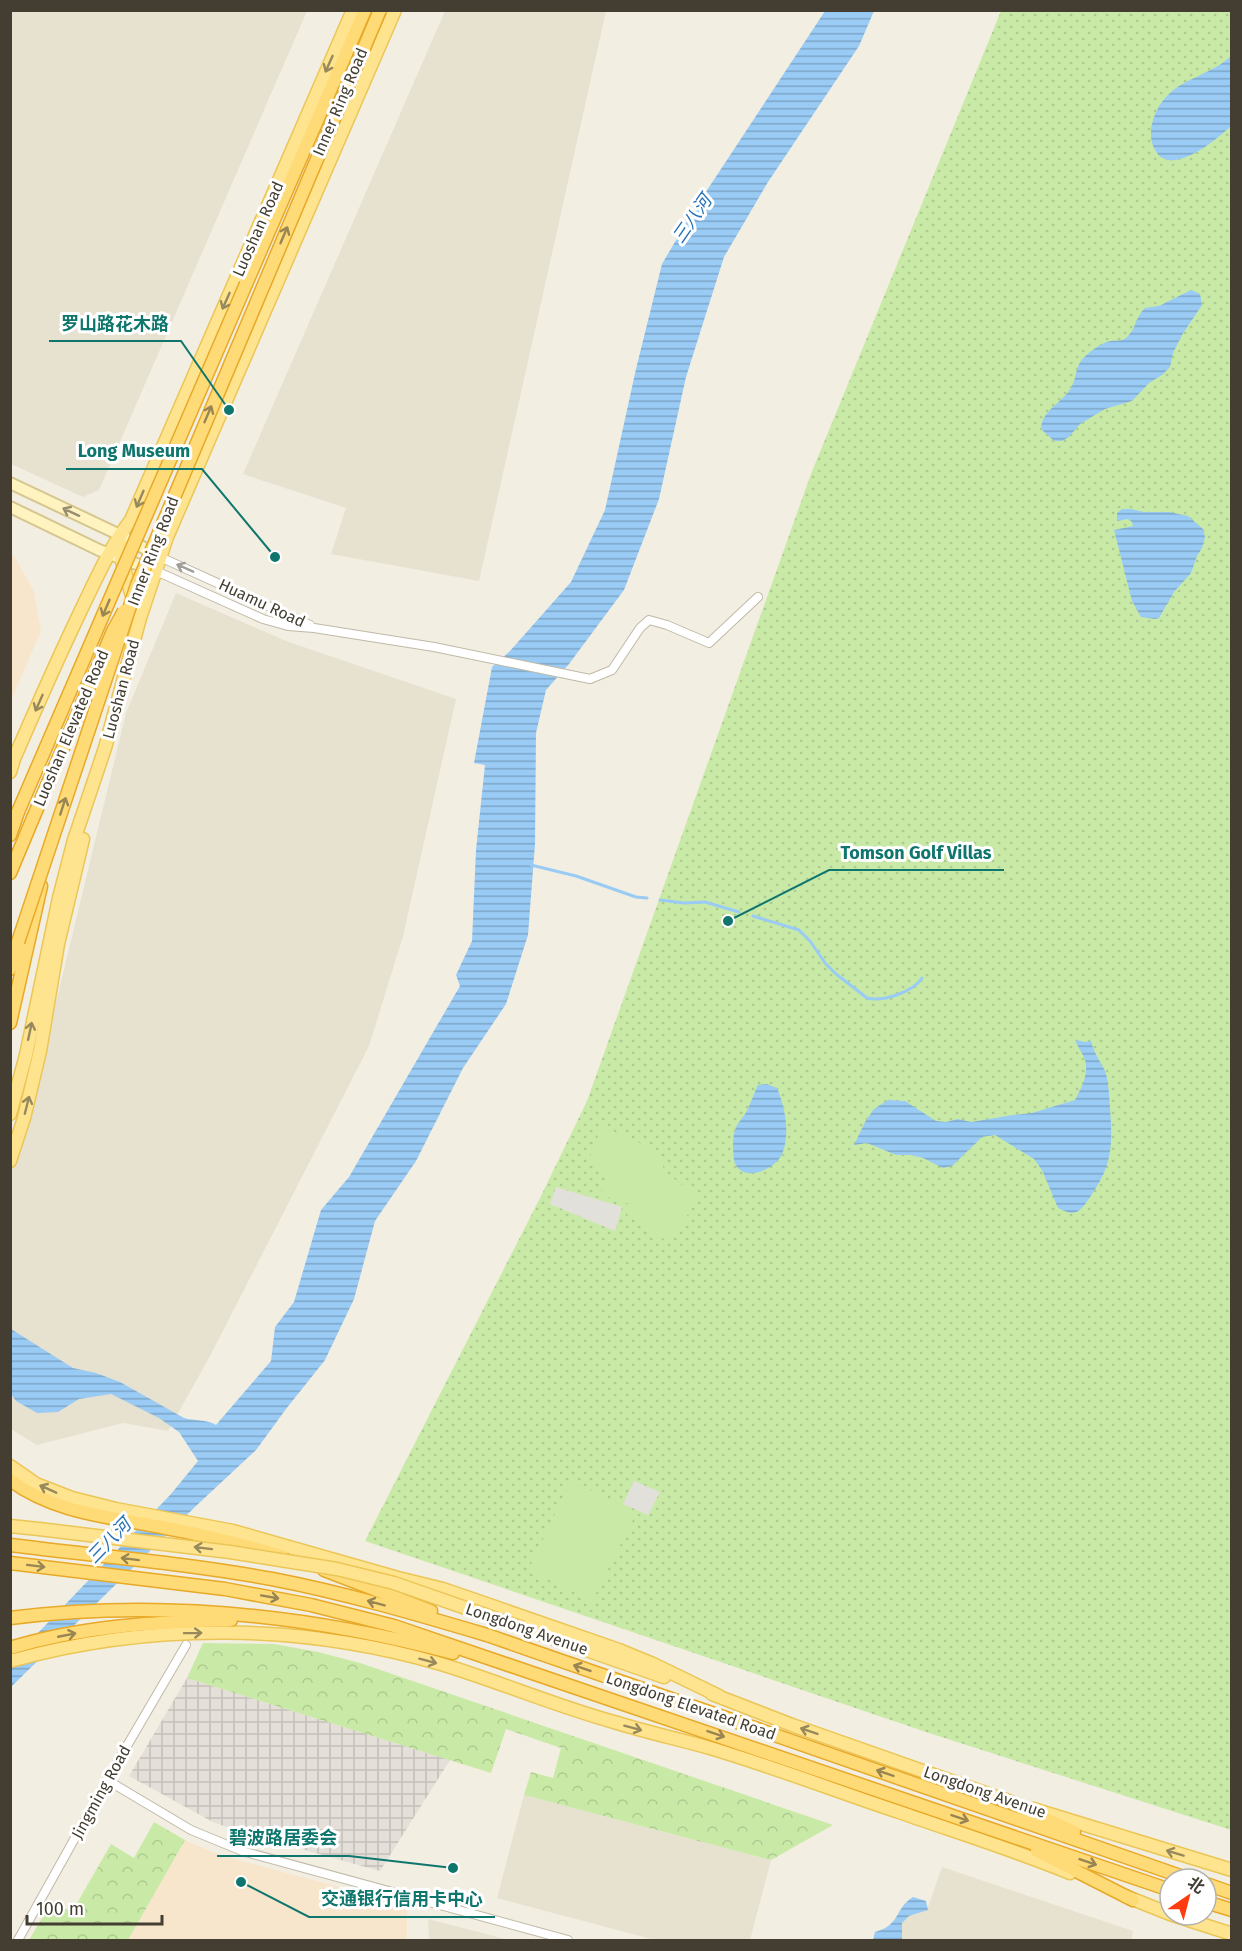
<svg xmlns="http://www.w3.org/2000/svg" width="1242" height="1951" viewBox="0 0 1242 1951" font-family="'Fira Sans','Noto Sans SC',sans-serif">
<defs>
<pattern id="industrial-grid" width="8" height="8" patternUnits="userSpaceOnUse" patternTransform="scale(1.5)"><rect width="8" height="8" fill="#e4dfd8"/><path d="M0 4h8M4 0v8" fill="none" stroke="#c5c0ba"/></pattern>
<pattern id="grass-dots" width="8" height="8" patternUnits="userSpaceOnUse" patternTransform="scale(1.5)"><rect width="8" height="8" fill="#c9eaa7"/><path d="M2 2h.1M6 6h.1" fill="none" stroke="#aeca90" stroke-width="1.8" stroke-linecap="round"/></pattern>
<pattern id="forest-crowns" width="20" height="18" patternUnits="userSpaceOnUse" patternTransform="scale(1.5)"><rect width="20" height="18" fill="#c9eaa7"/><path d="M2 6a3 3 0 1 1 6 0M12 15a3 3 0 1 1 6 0" fill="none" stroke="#aeca90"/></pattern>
<pattern id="water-rules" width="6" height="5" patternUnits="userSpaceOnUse" patternTransform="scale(1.5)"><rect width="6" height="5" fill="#99cbf5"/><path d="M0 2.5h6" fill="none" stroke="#7ea6c7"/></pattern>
</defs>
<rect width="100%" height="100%" fill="#f2eee2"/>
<!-- residential -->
<g fill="#e7e1d0">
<polygon points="11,10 307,11 99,490 83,497 11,464"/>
<polygon points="445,11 606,11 479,581 331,554 346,508 243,474"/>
<polygon points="176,593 286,641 456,699 403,936 369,1046 210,1356 168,1431 123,1423 37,1445 11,1429 10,1175 21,1147 126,713"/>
<polygon points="524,1795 771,1860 750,1940 655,1940 497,1898"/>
<polygon points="942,1867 1133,1931 1131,1940 902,1940 902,1923 909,1916 919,1913 928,1907"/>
<polygon points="428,1919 509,1940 429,1940"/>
</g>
<!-- commercial -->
<g fill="#f7e6cb">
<polygon points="11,554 15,557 34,592 41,631 11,700"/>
<polygon points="185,1840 210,1851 234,1859 407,1905 407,1940 128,1940"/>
</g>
<!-- industrial -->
<polygon fill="url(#industrial-grid)" points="187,1678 450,1760 380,1871 241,1832 213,1822 129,1776"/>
<!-- grass -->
<polygon fill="url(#grass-dots)" points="1001,11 1231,11 1231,1830 929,1733 365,1541 539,1200 587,1101 811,474"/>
<!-- forest -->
<g fill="url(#forest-crowns)">
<polygon points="203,1643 274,1644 318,1652 360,1663 833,1825 771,1860 524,1795 531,1772 553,1778 561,1748 506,1729 491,1773 187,1678"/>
<polygon points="154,1822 185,1840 128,1940 29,1940 52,1901 72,1912 111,1844 134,1858"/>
</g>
<!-- green -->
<g fill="#c9eaa7">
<polygon points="602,1126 653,1149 666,1172 698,1198 670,1243 627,1215 630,1204 601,1195 608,1171 587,1164"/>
<polygon points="571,1481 637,1512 592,1601 528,1570"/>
</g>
<!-- parking -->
<g fill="#e2e0db">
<polygon points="556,1187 622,1207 615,1231 550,1204"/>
<polygon points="634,1481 660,1492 648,1515 623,1504"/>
</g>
<!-- water -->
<g fill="url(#water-rules)">
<path d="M825 11H874L859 46 768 182 724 257 686 377 659 499 624 590 569 664 546 690 536 733 535 844 528 935 506 1004 463 1068 416 1161 375 1221 354 1299 325 1360 286 1409 256 1450 197 1505 11 1687V1657L38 1633 171 1494 198 1461 179 1432 159 1418 111 1394 79 1399 58 1412 37 1413 16 1401 11 1394V1329L73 1368 96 1373 120 1382 184 1418C194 1421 206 1419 216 1425L271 1361 275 1327 294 1302 321 1210 349 1177 460 986 456 975 472 941 476 850 485 765 474 763 492 667 510 651 571 582 605 510 636 369 662 264 692 213Z"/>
<path d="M1231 56V126C1217 139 1188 163 1168 160 1163 159 1159 156 1157 153 1144 135 1154 108 1169 94 1185 78 1214 73 1231 56Z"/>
<path d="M1191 290 1200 294 1202 305 1182 335 1173 353 1170 367 1162 375 1149 383 1132 401 1105 409 1080 424 1069 437 1062 441H1054L1041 429C1041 411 1063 402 1071 388 1079 373 1073 365 1090 352 1095 348 1104 342 1111 341 1117 340 1123 342 1128 336 1136 328 1136 316 1145 308L1159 306Z"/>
<polygon points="1122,509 1131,509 1144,512 1169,512 1188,516 1203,529 1205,537 1202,548 1197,556 1191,573 1174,592 1159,618 1155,619 1141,617 1132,601 1114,530 1133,526 1132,522 1128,519 1117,521 1117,513"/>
<path d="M1075 1040 1085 1042 1091 1041C1094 1053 1100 1061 1105 1071 1109 1082 1109 1096 1110 1108 1113 1148 1112 1167 1088 1200 1079 1214 1073 1216 1058 1208L1042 1170 1034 1159 995 1135 982 1137 952 1166 943 1168 923 1158 911 1155H896L867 1143 854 1145 865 1122 874 1109 888 1100 905 1101 936 1121 946 1122 958 1119 971 1122 1013 1115 1032 1113 1075 1100C1082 1087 1090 1072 1084 1057 1081 1051 1077 1046 1075 1040Z"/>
<path d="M767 1084 777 1088C785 1108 790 1131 783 1152 778 1167 749 1182 737 1167 733 1162 734 1155 733 1149 733 1143 733 1136 735 1130 737 1123 743 1118 747 1111 751 1102 754 1093 758 1085Z"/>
<path d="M913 1897 926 1901 928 1910 909 1916 902 1923V1940H873L875 1932C901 1925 894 1909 913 1897Z"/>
</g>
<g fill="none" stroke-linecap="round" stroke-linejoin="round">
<!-- stream -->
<g stroke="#99cbf5" stroke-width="3">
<polyline points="531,865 576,876 636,897 647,898"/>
<polyline points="660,900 684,903 705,902 739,912"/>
<path d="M753 916 799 930 810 941 825 963 836 974 867 998C883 1002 913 992 922 978"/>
</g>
<!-- minor casing -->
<g stroke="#c1b9a7" stroke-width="10">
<g id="minor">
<polyline points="160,557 310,625"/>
<polyline points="156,571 263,619 288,626 314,628 434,647 590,679 612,670 640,628 649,620 667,625 709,643 758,597"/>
<polyline points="107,1780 191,1830 242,1851 568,1940"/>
<polyline points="18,1940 114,1768 186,1645"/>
</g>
</g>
<!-- secondary casing -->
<g stroke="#d5c68e" stroke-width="14">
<g id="secondary">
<polyline points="10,483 120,535 157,555"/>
<polyline points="10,507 99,550 150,569"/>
</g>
</g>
<!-- primary casing -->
<g stroke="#ebc657" stroke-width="15">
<g id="primary">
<polyline points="120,535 121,558 134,603"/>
<path d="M10 772 14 759C36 708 58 658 82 608 97 577 110 547 131 520L353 10"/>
<polyline points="10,1114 26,1055 59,898 74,840 105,748 140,618 167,537 395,10"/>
<polyline points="10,1161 24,1118 40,1051 58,944 83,839"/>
<polyline points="10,1466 36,1484 72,1498 116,1509 233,1531 398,1578 443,1589 619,1650 653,1664 719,1696"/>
<polyline points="10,1526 39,1529"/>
<polyline points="523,1628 664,1677"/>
<path d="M10 1661C151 1622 301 1623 441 1664 500 1682 556 1706 614 1722 646 1732 678 1739 710 1748 774 1767 836 1791 899 1812 956 1832 1014 1850 1070 1873"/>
<polyline points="712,1694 792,1725 1011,1802"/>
<polyline points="1033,1809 1232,1870"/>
<polyline points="1125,1896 1170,1914"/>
<polyline points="1173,1915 1232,1934"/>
</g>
</g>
<!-- trunk casing -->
<g stroke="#e7a927" stroke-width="15">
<g id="trunk">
<polyline points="246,284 365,10"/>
<polyline points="10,835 18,812"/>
<polyline points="10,873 33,818"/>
<polyline points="10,969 18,942"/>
<polyline points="10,1023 41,886"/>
<path d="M10 1480C56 1514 112 1517 166 1528 205 1535 244 1545 282 1556"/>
<path d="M10 1545C98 1556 185 1563 272 1579 345 1593 416 1614 487 1635L1189 1879"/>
<polyline points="10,1563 225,1589 311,1605 394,1626 1170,1890"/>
<polyline points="324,1570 431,1611"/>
<path d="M10 1618C159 1599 309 1615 453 1653"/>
<path d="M10 1648C82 1626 156 1622 231 1620"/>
<polyline points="1003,1799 1074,1832"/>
<polyline points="1037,1851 1133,1900"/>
<polyline points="1206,1884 1232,1893"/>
<polyline points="1206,1902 1232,1910"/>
</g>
</g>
<!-- minor -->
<use href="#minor" stroke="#fff" stroke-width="8"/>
<!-- secondary -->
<use href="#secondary" stroke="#fff3c0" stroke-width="10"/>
<!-- primary -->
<use href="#primary" stroke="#ffe48f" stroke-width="12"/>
<!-- trunk -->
<use href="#trunk" stroke="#ffdb78" stroke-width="12"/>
<!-- primary-bridge casing -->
<g stroke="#ebc657" stroke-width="15" stroke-linecap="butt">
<polyline id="primary-bridge" points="39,1529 230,1552 337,1569 394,1583 523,1628"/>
</g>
<!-- trunk-bridge casing -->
<g stroke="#e7a927" stroke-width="15" stroke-linecap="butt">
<g id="trunk-bridge">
<polyline points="18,812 246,284"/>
<polyline points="33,818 113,631 124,611"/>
<polyline points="18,942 137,585 380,10"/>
</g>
</g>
<!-- primary-bridge -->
<use href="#primary-bridge" stroke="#ffe48f" stroke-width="12"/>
<!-- trunk-bridge -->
<use href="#trunk-bridge" stroke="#ffdb78" stroke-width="12"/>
</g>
<!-- one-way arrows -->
<defs><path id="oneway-shaft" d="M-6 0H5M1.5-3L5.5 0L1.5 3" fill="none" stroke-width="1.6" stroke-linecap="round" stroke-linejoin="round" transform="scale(1.5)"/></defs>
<g stroke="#98895c">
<use href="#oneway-shaft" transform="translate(329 64) rotate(114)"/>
<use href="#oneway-shaft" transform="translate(226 301) rotate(114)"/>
<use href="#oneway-shaft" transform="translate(140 499) rotate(113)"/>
<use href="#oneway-shaft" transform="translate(39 703) rotate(114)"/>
<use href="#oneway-shaft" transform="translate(30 1031) rotate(-78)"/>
<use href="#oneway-shaft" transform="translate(27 1105) rotate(-76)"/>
<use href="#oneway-shaft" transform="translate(48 1489) rotate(-156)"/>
<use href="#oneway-shaft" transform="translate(203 1548) rotate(-173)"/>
<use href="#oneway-shaft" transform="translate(193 1633) rotate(-1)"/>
<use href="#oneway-shaft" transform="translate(428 1661) rotate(15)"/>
<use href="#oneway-shaft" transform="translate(633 1728) rotate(15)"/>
<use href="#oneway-shaft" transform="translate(809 1731) rotate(-161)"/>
<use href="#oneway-shaft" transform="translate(1175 1853) rotate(-163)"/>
</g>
<g stroke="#988552">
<use href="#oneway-shaft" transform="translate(284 235) rotate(-67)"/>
<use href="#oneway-shaft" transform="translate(208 414) rotate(-67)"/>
<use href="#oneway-shaft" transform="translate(106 608) rotate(113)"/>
<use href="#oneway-shaft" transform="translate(63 806) rotate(-72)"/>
<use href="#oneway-shaft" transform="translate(130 1559) rotate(-173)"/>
<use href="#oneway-shaft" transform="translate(36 1566) rotate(7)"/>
<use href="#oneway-shaft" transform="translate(270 1597) rotate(10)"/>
<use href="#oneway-shaft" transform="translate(376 1603) rotate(-165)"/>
<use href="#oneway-shaft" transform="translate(67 1635) rotate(-11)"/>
<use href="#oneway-shaft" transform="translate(582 1668) rotate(-161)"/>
<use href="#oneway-shaft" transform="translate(716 1734) rotate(19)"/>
<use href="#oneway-shaft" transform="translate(885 1773) rotate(-161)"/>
<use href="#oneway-shaft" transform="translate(960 1818) rotate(19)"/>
<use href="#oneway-shaft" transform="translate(1088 1862) rotate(19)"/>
</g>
<use stroke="#988f72" href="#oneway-shaft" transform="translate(71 512) rotate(-155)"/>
<use stroke="#a29e98" href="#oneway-shaft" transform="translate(185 568) rotate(-156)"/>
<g text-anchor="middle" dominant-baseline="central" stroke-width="6" stroke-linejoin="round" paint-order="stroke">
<!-- street labels -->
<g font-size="16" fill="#443e32" stroke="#fff">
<text transform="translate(340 102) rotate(-67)">Inner Ring Road</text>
<text transform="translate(258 229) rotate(-66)">Luoshan Road</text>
<text transform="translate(153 551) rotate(-69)">Inner Ring Road</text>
<text transform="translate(262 603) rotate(25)">Huamu Road</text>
<text transform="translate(121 689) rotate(-75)">Luoshan Road</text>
<text transform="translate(71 728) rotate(-67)">Luoshan Elevated Road</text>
<text transform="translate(527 1629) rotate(19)">Longdong Avenue</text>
<text transform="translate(691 1706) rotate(19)">Longdong Elevated Road</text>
<text transform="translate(101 1792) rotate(-61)">Jingming Road</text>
<text transform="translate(985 1792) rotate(19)">Longdong Avenue</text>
</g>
<!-- water labels -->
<g font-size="18" font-style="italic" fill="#2572b6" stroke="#fff">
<text transform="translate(692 219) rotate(-55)">三八河</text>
<text transform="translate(109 1541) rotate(-46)">三八河</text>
</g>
</g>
<!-- callouts -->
<path fill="none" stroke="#0f766e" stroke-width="2" d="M229 410L181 341H49M275 557L202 469H66M728 921L829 870H1004M453 1868L349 1856H217M241 1882L309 1917H495"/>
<g fill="#0f766e" stroke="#fff" stroke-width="2">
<circle cx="229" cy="410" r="6"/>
<circle cx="275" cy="557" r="6"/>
<circle cx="728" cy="921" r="6"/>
<circle cx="453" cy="1868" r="6"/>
<circle cx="241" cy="1882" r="6"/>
</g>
<g font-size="18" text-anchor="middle" font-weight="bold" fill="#0f766e" stroke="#fff" stroke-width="6" stroke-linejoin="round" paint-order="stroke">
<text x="115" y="330">罗山路花木路</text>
<text x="134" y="457">Long Museum</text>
<text x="916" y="859">Tomson Golf Villas</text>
<text x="283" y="1844">碧波路居委会</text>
<text x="402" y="1905">交通银行信用卡中心</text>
</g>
<!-- border -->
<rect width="1242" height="1951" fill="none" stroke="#443e32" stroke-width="24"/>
<!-- north arrow -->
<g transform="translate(1188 1897) rotate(35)"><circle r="28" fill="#ffffff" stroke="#b4b2ad" stroke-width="1.5"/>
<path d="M0-4.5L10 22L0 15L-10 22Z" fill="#ff3c0d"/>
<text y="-9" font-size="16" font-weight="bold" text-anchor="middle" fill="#443e32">北</text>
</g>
<!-- scale -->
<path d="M27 1915v9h135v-9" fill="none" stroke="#443e32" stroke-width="3"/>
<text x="36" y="1915" font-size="18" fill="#443e32" stroke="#ffffff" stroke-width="4.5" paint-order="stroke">100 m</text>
</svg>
